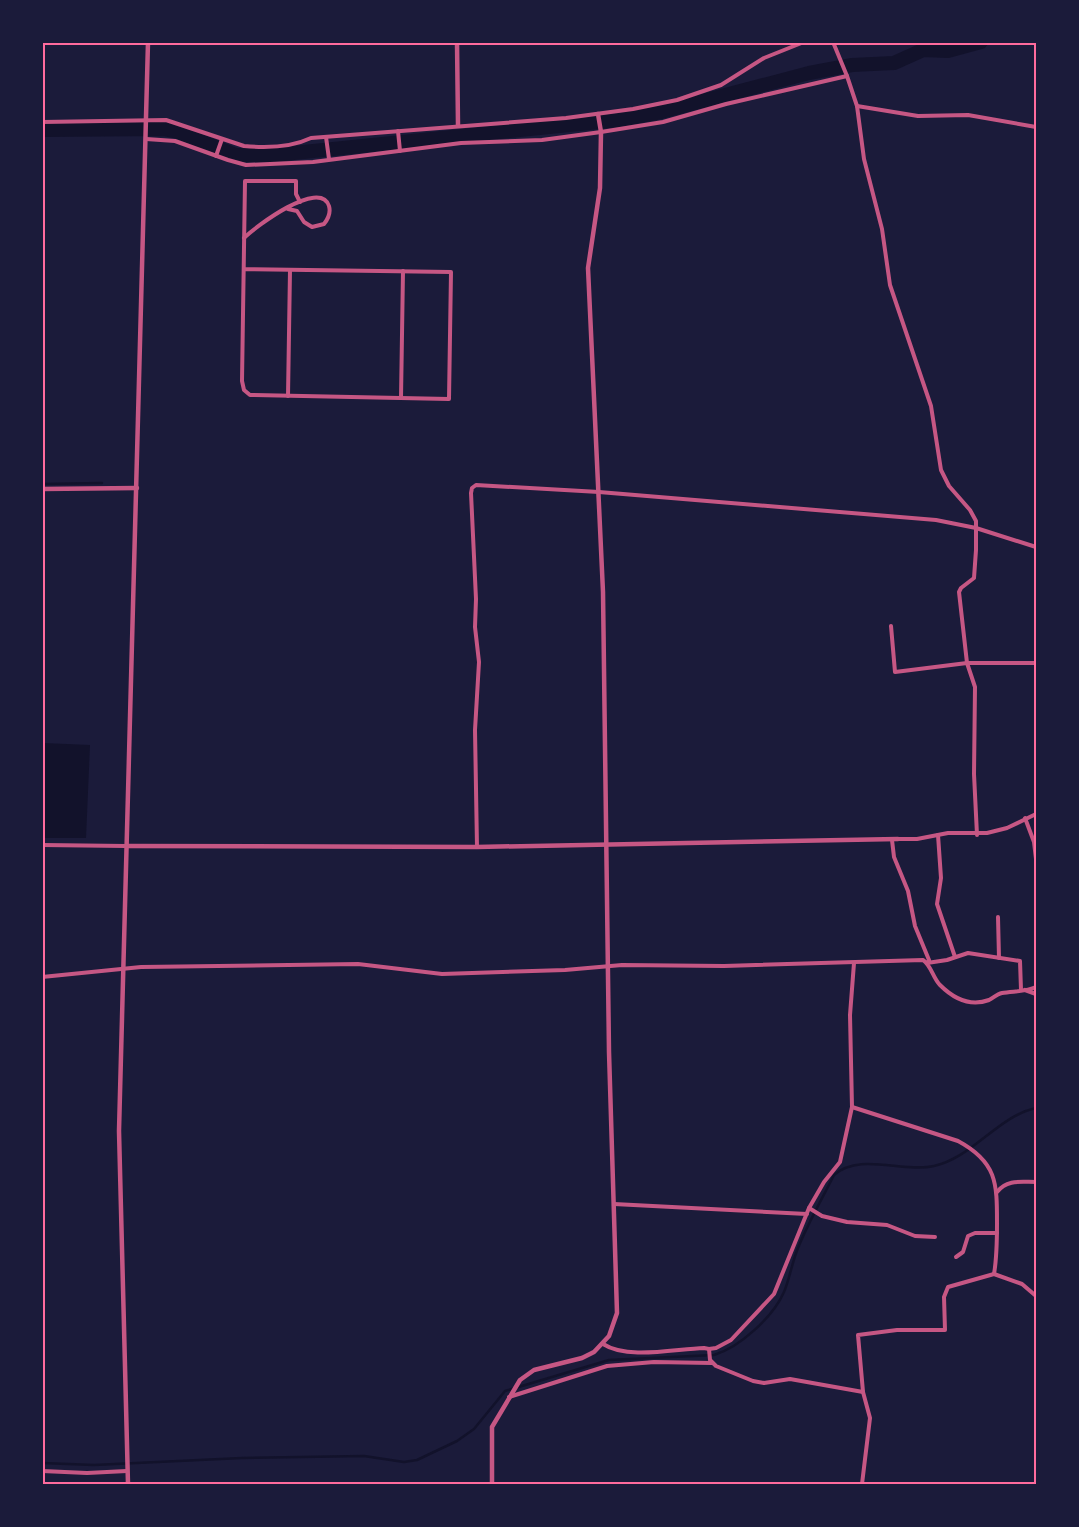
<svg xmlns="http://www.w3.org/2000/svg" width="1079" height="1527" viewBox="0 0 1079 1527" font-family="'Nunito Sans',sans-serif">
<rect width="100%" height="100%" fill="#1b1b3a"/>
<!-- water -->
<polygon fill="#12122b" points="43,743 90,745 86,838 43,838"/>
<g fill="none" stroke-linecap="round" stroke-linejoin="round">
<!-- stream -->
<g stroke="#12122b" stroke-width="2.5">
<polyline points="42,484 102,483"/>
<path d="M42 1463 94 1465 242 1458 364 1456 404 1462 417 1460 457 1441 474 1429 505 1391 609 1360 714 1355C740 1347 773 1317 784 1292 790 1278 792 1262 798 1248 808 1223 822 1199 834 1175 860 1152 902 1173 934 1166 972 1158 998 1116 1036 1108"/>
</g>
<!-- river -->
<polyline stroke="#12122b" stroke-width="14" points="42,130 163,129 178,132 236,155 274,155 619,120 661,112 809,73 852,65 894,63 923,50 948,51 981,42"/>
<!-- minor -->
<g stroke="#c65784" stroke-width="4">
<polyline points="833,42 847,76"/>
<polyline points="857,106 918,116 968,115 1036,127"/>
<path d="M42 122 166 120 244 146C265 148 292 147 311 138L566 118 633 109 677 100 721 85 764 58 804 42"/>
<polyline points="398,131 400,151"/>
<polyline points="326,137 329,159"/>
<polyline points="146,139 175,141 228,160 246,165 313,162 461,143 542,140 601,132 663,122 726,104 847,76 857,106 864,159 882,229 890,285 931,406 941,470 949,486 970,510 976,521 976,550 974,578 961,588 959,592 967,663 975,687 974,774 977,835"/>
<polyline points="216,156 222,139"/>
<path d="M244 238C255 227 320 178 329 206 331 213 328 219 324 224L312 227 304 222 297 211 288 209"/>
<polyline points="244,269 451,272 449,399 250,395 244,390 242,381 245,181 296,181 296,194 300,202"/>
<polyline points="288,396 290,270"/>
<polyline points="401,398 403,271"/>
<polyline points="891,626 895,672 967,663 1036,663"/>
<polyline points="1025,818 1034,842 1036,859"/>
<polyline points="938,835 941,878 937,904 955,957"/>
<polyline points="898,839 917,839 948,833 987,833 1007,828 1036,814"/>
<polyline points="892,840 894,857 908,891 915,926 929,960 927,963 947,960 968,953 1020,961 1021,990"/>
<polyline points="42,845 126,846"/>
<polyline points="477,847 475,730 479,662 475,627 476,599 471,493 472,488 476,485 599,492 936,520 976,528 1036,547"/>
<polyline points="998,917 999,958"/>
<path d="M42 977 141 967 358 964 442 974 565 970 622 965 724 966 923 960C931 965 933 978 940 985 953 998 970 1007 989 1000 993 998 997 994 1002 993 1013 991 1026 992 1036 987"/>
<path d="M852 1107 958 1141C997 1162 997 1183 997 1223 997 1240 997 1257 994 1274"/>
<path d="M997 1192C1007 1179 1021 1182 1036 1182"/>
<polyline points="614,1204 807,1214"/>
<polyline points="809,1208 822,1216 847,1222 887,1225 915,1236 935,1237"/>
<polyline points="956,1257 963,1252 968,1236 975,1233 997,1233"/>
<path d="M603 1344C628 1360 674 1349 704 1348L709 1349 710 1360 716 1366 753 1381 764 1383 790 1379 863 1392"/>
<polyline points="709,1349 716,1348 731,1340 774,1294 809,1208 824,1182 840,1162 852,1107 850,1015 854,963"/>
<polyline points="509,1397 607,1366 654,1362 712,1363"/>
<polyline points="42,1471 87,1473 127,1471"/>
<polyline points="862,1484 870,1418 863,1392 858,1335 897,1330 945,1330 944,1297 948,1287 994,1274 1022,1284 1036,1296"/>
</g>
<!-- tertiary -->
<g stroke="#c65784" stroke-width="4.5">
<polyline points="457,42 458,125"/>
<polyline points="42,489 137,488"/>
<polyline points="126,846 477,847 898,839"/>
<polyline points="1025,990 1036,994"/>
<polyline points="128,1484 119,1131 148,42"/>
<polyline points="492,1484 492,1427 520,1380 534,1370 582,1358 594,1352 609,1336 617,1313 609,1052 603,592 588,268 600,188 601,132 598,114"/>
</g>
</g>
<!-- border -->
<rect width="1079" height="1527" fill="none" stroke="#1b1b3a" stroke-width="88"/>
<rect x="44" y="44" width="991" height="1439" fill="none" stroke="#ff6b9d" stroke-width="2"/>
</svg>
